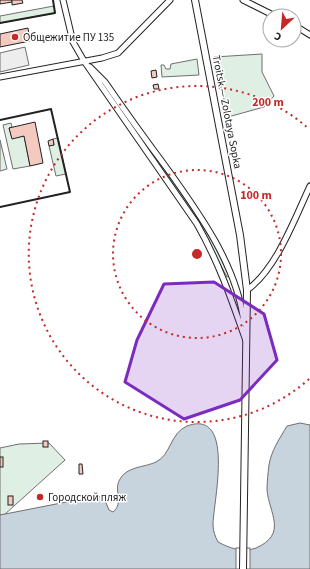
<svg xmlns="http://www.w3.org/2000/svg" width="310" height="569" viewBox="0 0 310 569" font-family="'Source Sans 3',sans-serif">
<rect width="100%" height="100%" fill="#fff"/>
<!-- green -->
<g fill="#e0efe3" stroke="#6f6f6f">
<polygon points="54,6 55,13 0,23 0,16"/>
<polygon points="262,54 262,72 274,96 264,107 228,117 214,57"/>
<polygon points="197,59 199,75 162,77 161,65 164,65 166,69 170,69 171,64"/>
<polygon points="104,84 195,211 207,229 229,276 227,277 193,214 102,86"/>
<polygon points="11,123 12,127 9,128 12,138 24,136 30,166 13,169 3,125"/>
<polygon points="58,138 66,174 56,176 49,146 54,145 53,139"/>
<polygon points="0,140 7,169 0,171"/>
<polygon points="49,443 65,460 4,515 0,515 0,448 19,444"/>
</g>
<!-- parking -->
<polygon fill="#ededed" stroke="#6f6f6f" points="25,47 29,65 0,72 0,53"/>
<!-- water -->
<path fill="#c7d3dd" stroke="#6f6f6f" d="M300 423 310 425V569H0V515L97 496 104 498 109 510 113 512C124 503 114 491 119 481 126 466 143 468 156 462 171 455 170 433 187 426 236 408 213 504 213 524 213 531 215 536 218 542 229 548 243 553 256 548 288 534 269 513 267 490 267 482 268 473 269 465 271 451 280 438 287 426Z"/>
<!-- pier -->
<rect fill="#fff" stroke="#6f6f6f" x="236" y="548" width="14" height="21"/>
<!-- building -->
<g fill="#f3c9c0" stroke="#222">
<polygon points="0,0 12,0 12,2 0,4"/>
<polygon points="12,0 22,0 23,3 12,5"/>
<polygon points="28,28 30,41 0,47 0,34"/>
<polygon points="156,70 157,77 152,78 151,71"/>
<polygon points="158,84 159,89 154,89 153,85"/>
<polygon points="35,122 43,163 30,166 24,136 12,139 9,128"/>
<polygon points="53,139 54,145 49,146 48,141"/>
<rect x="43" y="441" width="5" height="6"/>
<rect x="0" y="457" width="3" height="10"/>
<polygon points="79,464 82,464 83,474 79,474"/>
<rect x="8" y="496" width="5" height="9"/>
</g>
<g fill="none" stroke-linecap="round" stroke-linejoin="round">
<!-- minor casing -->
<g stroke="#222" stroke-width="7">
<g id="minor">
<path d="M63 0 73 42 84 61 197 224C219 263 231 298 246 341"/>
<polyline points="243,0 275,16"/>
<polyline points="294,25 310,35"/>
<path d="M90 67 105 82C125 111 145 139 166 167 199 213 237 265 244 323"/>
<polyline points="0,77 102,58 118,53 170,0"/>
<path d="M247 290C276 270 295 218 310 186"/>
</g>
</g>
<!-- tertiary casing -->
<g stroke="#222" stroke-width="8">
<polyline id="tertiary" points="195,0 240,235 247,290 243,569"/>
</g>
<!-- minor -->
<use href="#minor" stroke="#fff" stroke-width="5"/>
<!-- tertiary -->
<use href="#tertiary" stroke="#fff" stroke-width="6"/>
<!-- wall -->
<g stroke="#222" stroke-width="2">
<polyline points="0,23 55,13 53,0"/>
<polyline points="0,120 51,109 70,192 0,207"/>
</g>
</g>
<!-- marked area -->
<path fill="#7b2cbf" fill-opacity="0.2" stroke="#7b2cbf" stroke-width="3" stroke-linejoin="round" d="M214 282 264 314 277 360 240 400 184 419 125 382 137 340 164 284Z"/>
<!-- distance rings -->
<g fill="none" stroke="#c62828" stroke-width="2" stroke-dasharray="2 4">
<circle cx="197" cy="254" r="84"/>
<path d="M309 379A168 168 0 1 1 309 129"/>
</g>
<!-- markers -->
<g fill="#c62828" stroke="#fff" stroke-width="1.5">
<circle cx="15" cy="37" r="4"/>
<circle cx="40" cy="497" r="4"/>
</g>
<g text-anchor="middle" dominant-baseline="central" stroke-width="3" stroke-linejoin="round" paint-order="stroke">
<!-- poi labels -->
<g font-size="11" fill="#222" stroke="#fff" text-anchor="start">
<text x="23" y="37">Общежитие ПУ 135</text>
<text x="48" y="497">Городской пляж</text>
</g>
<!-- street labels -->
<g font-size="11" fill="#222" stroke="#fff">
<text transform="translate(227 112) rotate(79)">Troitsk — Zolotaya Sopka</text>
</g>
</g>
<circle cx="197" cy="254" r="6" fill="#c62828" stroke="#fff" stroke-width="2"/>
<g font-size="12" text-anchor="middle" font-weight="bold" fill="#c62828" stroke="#fff" stroke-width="3" stroke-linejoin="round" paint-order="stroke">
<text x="268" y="106">200 m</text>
<text x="256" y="199">100 m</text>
</g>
<!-- north arrow -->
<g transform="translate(282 28) rotate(206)"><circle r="19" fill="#ffffff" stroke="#a7a7a7"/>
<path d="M0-3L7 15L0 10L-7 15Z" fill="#c62828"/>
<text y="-6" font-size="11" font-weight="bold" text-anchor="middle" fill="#222222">С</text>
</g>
</svg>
